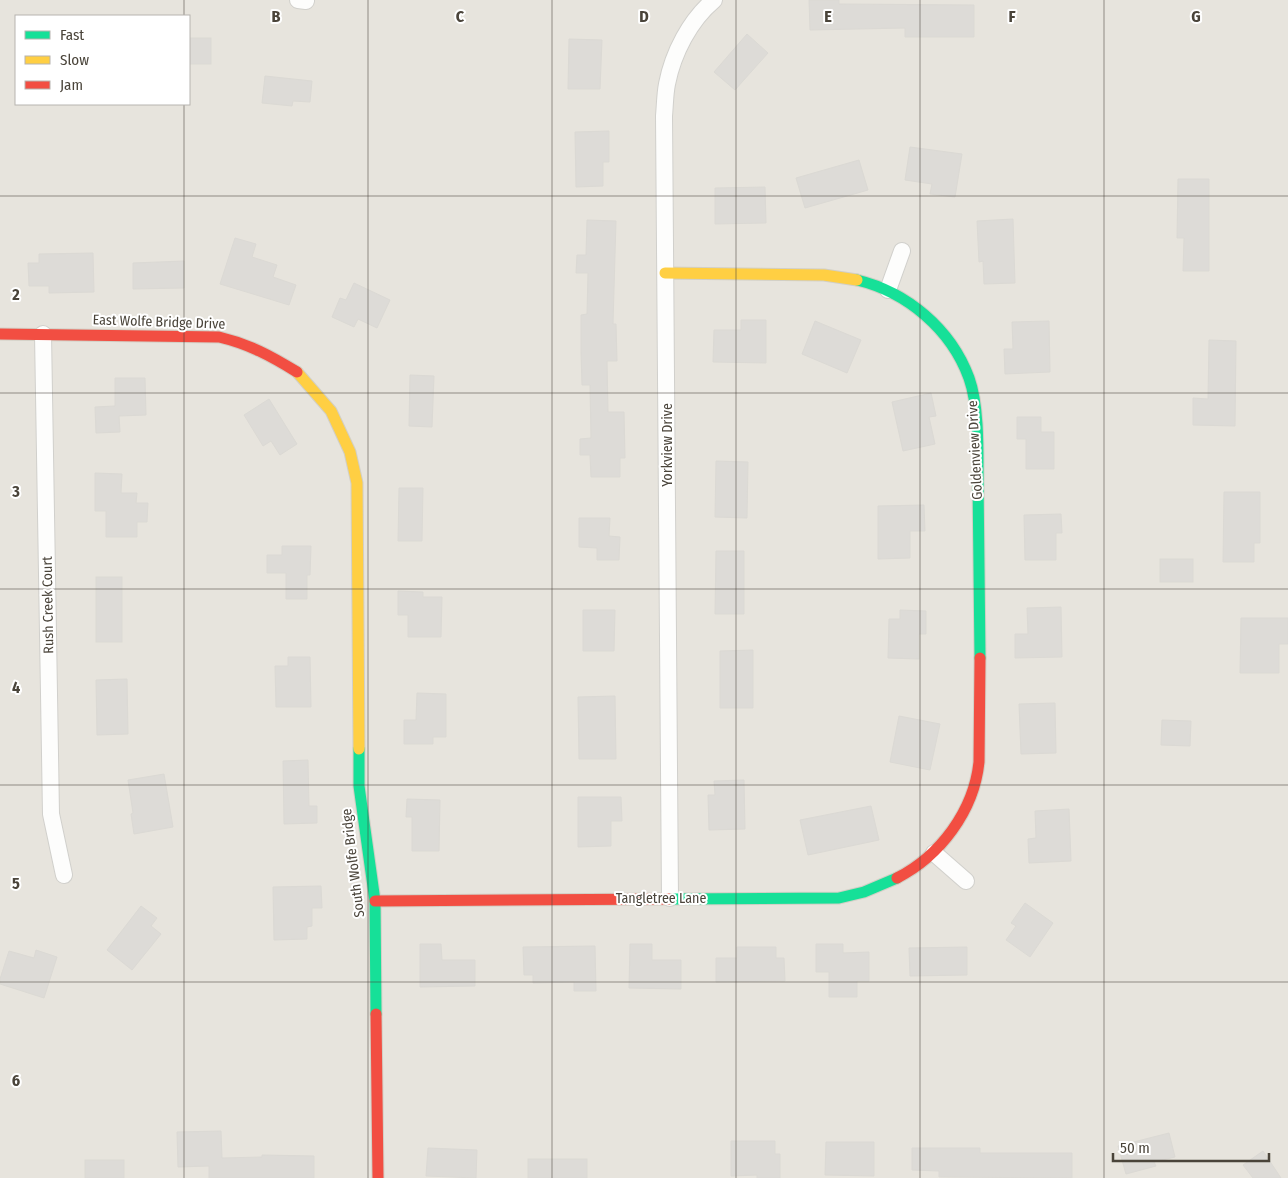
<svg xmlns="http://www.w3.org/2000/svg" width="1288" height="1178" viewBox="0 0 1288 1178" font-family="'Fira Sans Condensed',sans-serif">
<rect width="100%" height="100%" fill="#f3f2ee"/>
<!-- residential -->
<path fill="#e7e4dd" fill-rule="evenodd" d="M0 0H1288V1178H0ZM16 16H189V104H16Z"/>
<!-- building -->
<g fill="#dddbd7" stroke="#dbd9d4">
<polygon points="809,0 839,0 839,4 974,5 974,37 905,37 905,28 810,30"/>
<polygon points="747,34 768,53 735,90 714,72"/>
<rect x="189" y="38" width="22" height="26"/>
<polygon points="569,39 602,40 600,89 568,89"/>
<polygon points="265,76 312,81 310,102 293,101 292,106 262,103"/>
<polygon points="609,131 609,162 603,162 603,186 576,187 575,132"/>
<polygon points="910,147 962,154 955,197 930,194 932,184 905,180"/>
<polygon points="859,160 868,190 805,208 796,178"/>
<polygon points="1178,179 1209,179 1209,271 1183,271 1184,238 1177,238"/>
<polygon points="765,187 766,223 715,224 715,188"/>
<polygon points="1013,219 1015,283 984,284 983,261 979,262 977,221"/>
<polygon points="587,220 616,221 613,324 616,324 617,361 607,361 608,412 624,412 625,458 620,458 620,477 591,477 590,455 580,455 580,439 591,438 590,385 582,385 581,352 581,315 587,314 588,273 576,273 577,255 586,255"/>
<polygon points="235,238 256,244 252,257 277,265 273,277 296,285 289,305 220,284"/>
<polygon points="93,253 94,292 49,293 49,286 29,286 28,263 39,263 39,254"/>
<polygon points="184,261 184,288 133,289 133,263"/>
<polygon points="354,283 390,300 377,328 358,319 354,327 332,317 340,298 346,300"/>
<polygon points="741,320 766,320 766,363 713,362 714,330 741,330"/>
<polygon points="815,321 861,340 847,373 802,354"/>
<polygon points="1049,321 1050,372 1005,374 1004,349 1013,349 1012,322"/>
<polygon points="1209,340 1236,341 1235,426 1193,425 1193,398 1208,399"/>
<polygon points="410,375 434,376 432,427 409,426"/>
<polygon points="115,378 145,378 146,415 119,416 120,432 96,433 95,407 115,406"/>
<polygon points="931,393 936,416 929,417 935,444 903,451 892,402"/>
<polygon points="269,399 297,444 280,455 271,441 263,446 244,415"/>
<polygon points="1017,417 1041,417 1041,432 1054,432 1054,469 1026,469 1026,439 1017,439"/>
<polygon points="716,461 748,462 747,518 715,517"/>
<polygon points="95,473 122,474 121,493 137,493 136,503 148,503 147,522 137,522 137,537 106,537 106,511 95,511"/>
<polygon points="399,488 423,488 422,541 398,541"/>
<polygon points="1224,492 1260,492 1260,543 1254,543 1254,562 1223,562"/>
<polygon points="924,505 925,531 910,531 910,558 878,559 878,506"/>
<polygon points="1061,514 1062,533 1056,533 1056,560 1025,560 1024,515"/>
<polygon points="579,518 610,518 609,536 620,537 619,560 597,560 597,548 579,547"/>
<polygon points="282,546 311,546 310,575 307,575 307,599 286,599 286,573 267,573 267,555 282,555"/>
<polygon points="716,551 744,551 744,614 715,614"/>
<rect x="1160" y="559" width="33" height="23"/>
<rect x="96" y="577" width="26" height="65"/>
<polygon points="398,591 423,592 423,597 442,597 441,637 408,637 408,615 398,615"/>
<polygon points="1061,607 1062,657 1015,658 1015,634 1028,634 1027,608"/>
<polygon points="583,610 615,610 614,651 583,651"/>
<polygon points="900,610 926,611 926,634 919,634 919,659 888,658 889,619 900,619"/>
<polygon points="1241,618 1288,618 1288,644 1279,644 1279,673 1240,673"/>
<polygon points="753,650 753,708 720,708 720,651"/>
<polygon points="288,657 310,657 311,707 276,707 275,666 288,666"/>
<polygon points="127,679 128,734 97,735 96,680"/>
<polygon points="417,693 446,694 446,737 433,737 433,744 404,744 404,720 416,720"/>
<polygon points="615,696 616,759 579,759 578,697"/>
<polygon points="1055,703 1056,753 1021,754 1019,704"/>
<polygon points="899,716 940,724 930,770 890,762"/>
<polygon points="1162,720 1191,721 1190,746 1161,745"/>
<polygon points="308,760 309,806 317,806 317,823 284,824 283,761"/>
<polygon points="164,774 173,827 134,834 131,814 133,813 128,780"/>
<polygon points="744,780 745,829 709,830 708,795 715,795 714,781"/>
<polygon points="578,797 621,797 622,821 611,821 611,846 578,847"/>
<polygon points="407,799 440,800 439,851 412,851 412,817 406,817"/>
<polygon points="871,806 879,840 808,855 800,820"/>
<polygon points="1069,809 1071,861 1029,863 1028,839 1036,838 1035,811"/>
<polygon points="321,886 322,908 312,908 312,926 307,927 307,939 274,940 273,887"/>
<polygon points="1025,903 1053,923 1030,957 1006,940 1016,926 1011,923"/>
<polygon points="141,906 157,918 151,926 161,934 132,970 107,950"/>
<polygon points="420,944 441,944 442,960 475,960 475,986 420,987"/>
<polygon points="630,944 652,944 652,960 681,960 681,989 629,988"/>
<polygon points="816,944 843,944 843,953 869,952 869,981 857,981 857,997 829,997 829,972 816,972"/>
<polygon points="595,946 596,991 574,991 574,982 533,983 533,975 524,975 523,947"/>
<polygon points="737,947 776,947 776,958 784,958 785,981 716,982 716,958 737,958"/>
<polygon points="967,947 967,975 910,976 909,948"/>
<polygon points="36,950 57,957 44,998 0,984 0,979 9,951 34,958"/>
<polygon points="221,1131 222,1158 262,1157 262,1155 314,1156 314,1178 209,1178 209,1166 178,1167 177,1132"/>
<polygon points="1169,1133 1175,1157 1154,1162 1156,1166 1126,1174 1118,1146"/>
<polygon points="731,1141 775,1141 775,1154 780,1154 780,1178 757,1178 757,1175 731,1176"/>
<polygon points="826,1142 874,1142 874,1176 825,1175"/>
<polygon points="428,1148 477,1150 476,1178 426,1176"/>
<polygon points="912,1148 980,1148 980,1153 1072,1153 1072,1178 939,1177 939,1171 912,1170"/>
<polygon points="1263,1151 1281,1178 1253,1178 1243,1165"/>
<rect x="528" y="1159" width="59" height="19"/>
<rect x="85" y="1160" width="39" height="18"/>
</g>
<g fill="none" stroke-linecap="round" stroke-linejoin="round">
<!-- street casing -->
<g stroke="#d1d0cc" stroke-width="18">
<g id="street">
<polyline points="298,0 306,1"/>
<polyline points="888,290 902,251"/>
<polyline points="43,334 51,814 64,875"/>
<polyline points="934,853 966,881"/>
<path d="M670 898 664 116C665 105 665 94 667 84 673 53 690 20 714 0"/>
</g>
</g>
<!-- fast casing -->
<g stroke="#d2cfc5" stroke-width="13">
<g id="fast">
<path d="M857 280C907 292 951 329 969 378 979 406 978 450 978 480 979 539 979 598 980 658"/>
<polyline points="359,749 359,786 375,901 376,1014"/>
<polyline points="671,899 839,898 864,892 897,878"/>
</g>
</g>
<!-- slow casing -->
<g stroke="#d2cfc5" stroke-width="13">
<g id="slow">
<polyline points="665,273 824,275 857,280"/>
<polyline points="297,372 331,411 350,452 357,483 359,749"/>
</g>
</g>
<!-- jam casing -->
<g stroke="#d2cfc5" stroke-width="13">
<g id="jam">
<path d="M0 334 219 337C249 344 271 356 297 372"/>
<path d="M897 878C940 856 974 811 979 762L980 658"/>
<polyline points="375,901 671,899"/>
<polyline points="376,1014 378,1178"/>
</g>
</g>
<!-- street -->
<use href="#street" stroke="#fdfdfc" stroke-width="16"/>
<!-- fast -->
<use href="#fast" stroke="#16e098" stroke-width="11"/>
<!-- slow -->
<use href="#slow" stroke="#ffcf43" stroke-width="11"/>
<!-- jam -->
<use href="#jam" stroke="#f24e42" stroke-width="11"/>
</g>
<!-- grid -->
<path fill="none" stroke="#4a443a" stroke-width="1" stroke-opacity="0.55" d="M184 0V16M368 0V1178M552 0V1178M736 0V1178M920 0V1178M1104 0V1178M184 104V1178M0 196H1288M0 393H1288M0 589H1288M0 785H1288M0 982H1288"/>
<g text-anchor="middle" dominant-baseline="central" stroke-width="4" stroke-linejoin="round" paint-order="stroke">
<!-- street labels -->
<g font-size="14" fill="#4a443a" stroke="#fff">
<text transform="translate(159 322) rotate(2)">East Wolfe Bridge Drive</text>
<text transform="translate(667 445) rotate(-90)">Yorkview Drive</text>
<text transform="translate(975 450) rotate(-93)">Goldenview Drive</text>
<text transform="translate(48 605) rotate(-91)">Rush Creek Court</text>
<text transform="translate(353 863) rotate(-97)">South Wolfe Bridge</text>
<text x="661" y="898">Tangletree Lane</text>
</g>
</g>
<g font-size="16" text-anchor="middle" font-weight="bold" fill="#4a443a" stroke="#fff" stroke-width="4" stroke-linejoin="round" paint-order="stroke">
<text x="276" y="22">B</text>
<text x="460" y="22">C</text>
<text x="644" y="22">D</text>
<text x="828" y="22">E</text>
<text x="1012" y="22">F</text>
<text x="1196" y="22">G</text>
<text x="16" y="300">2</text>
<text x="16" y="497">3</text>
<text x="16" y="693">4</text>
<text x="16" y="889">5</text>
<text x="16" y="1086">6</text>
</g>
<!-- legend -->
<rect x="15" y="15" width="175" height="90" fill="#ffffff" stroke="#b7b4b0"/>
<rect x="25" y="31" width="25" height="8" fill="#16e098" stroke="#b7b4b0"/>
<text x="60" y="40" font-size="15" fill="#4a443a">Fast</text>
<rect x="25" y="56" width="25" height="8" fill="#ffcf43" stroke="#b7b4b0"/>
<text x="60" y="65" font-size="15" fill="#4a443a">Slow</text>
<rect x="25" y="81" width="25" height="8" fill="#f24e42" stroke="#b7b4b0"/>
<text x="60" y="90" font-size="15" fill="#4a443a">Jam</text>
<!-- scale -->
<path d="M1113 1153v8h156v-8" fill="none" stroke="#4a443a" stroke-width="2.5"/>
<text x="1120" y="1153" font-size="15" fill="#4a443a" stroke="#ffffff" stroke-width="4" paint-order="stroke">50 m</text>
</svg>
